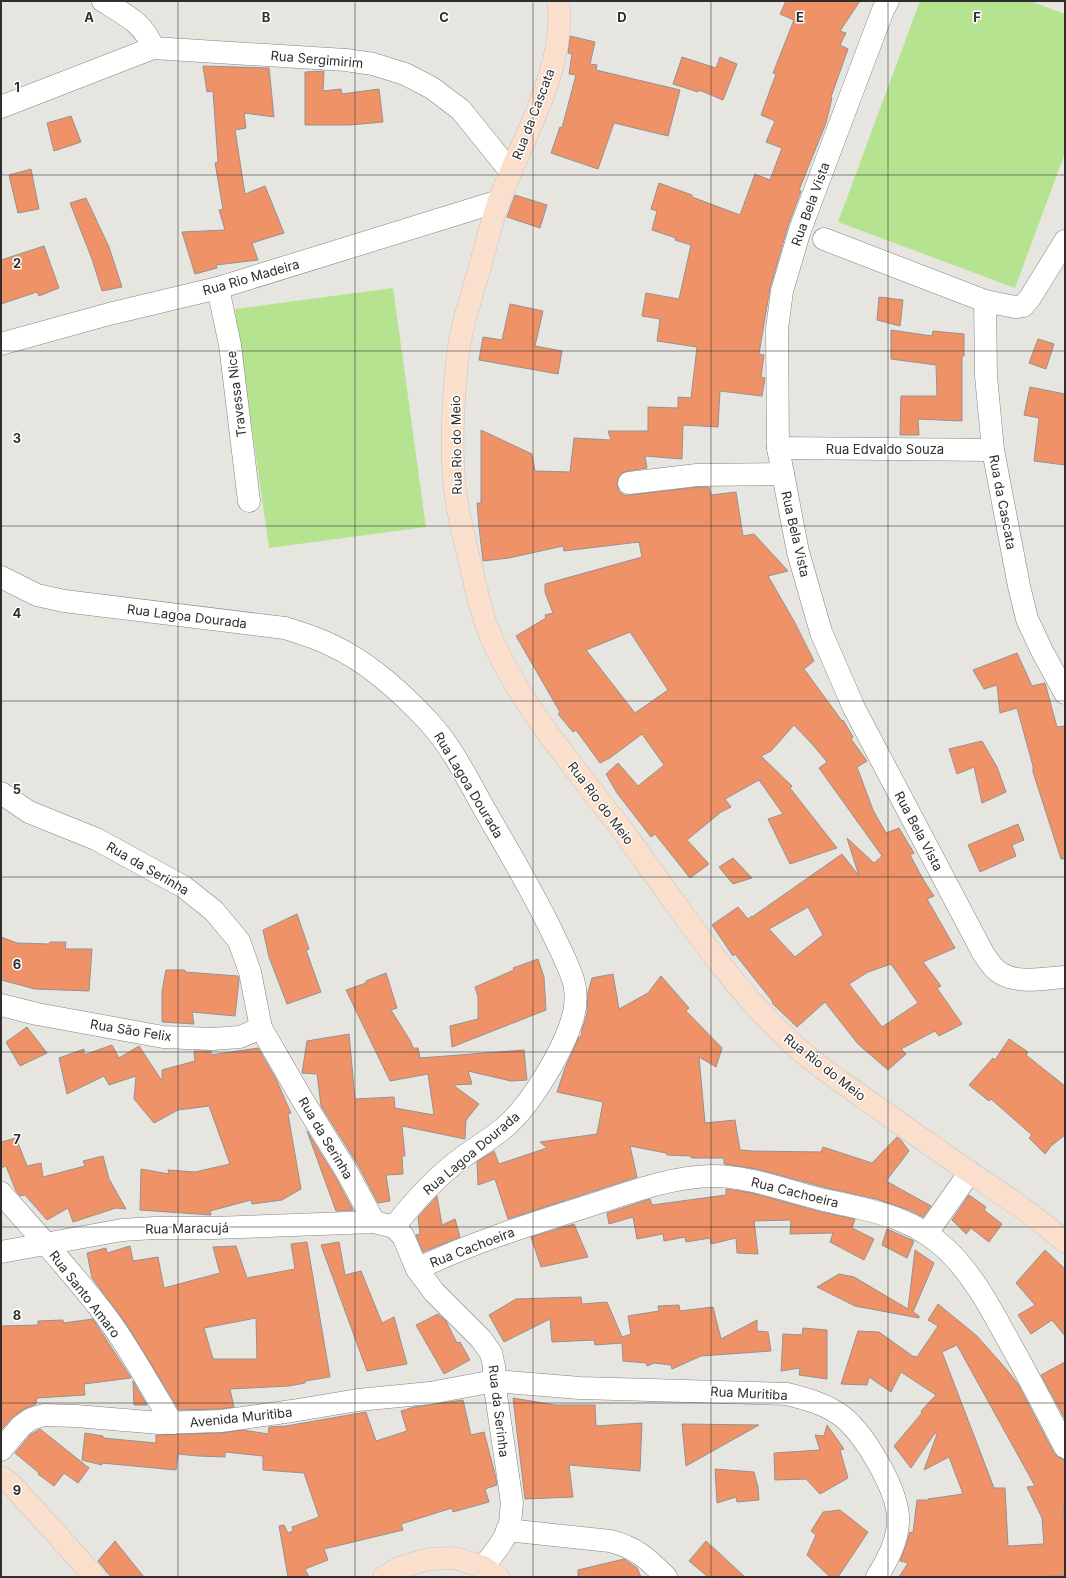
<svg xmlns="http://www.w3.org/2000/svg" width="1066" height="1578" viewBox="0 0 1066 1578" font-family="Inter,sans-serif">
<rect width="100%" height="100%" fill="#e7e5e0"/>
<!-- green -->
<g fill="#b6e390">
<polygon points="920,1 1030,1 1065,14 1065,153 1015,288 838,222"/>
<polygon points="393,288 426,527 269,548 235,309"/>
</g>
<!-- building -->
<g fill="#f09267" stroke="#97918f" fill-rule="evenodd">
<path d="M786 1H860L840 31 846 33 840 45 848 49 831 97 832 98 826 123 799 190 801 191 788 226 770 288 759 354 764 355 761 377 765 378 762 396 720 391 718 427 683 425 682 459 645 456 647 468 628 471 622 473 618 478 617 484 619 491 624 495H630L698 487H709L711 495 736 492 743 536 754 534 788 571 768 576 794 621 814 661 804 669 842 721 843 720 853 737 851 739 867 761 857 767 873 810 886 833 899 828 914 853 910 855 924 881 934 896 927 899 955 948 923 962 941 986 937 988 962 1024 939 1036 935 1031 901 1049 906 1054 888 1070 858 1044 825 1002 797 1027 772 1003 773 1002 735 954 733 956 712 925 738 907 748 919 752 916V917L842 854 859 876 847 838 874 863 882 856 819 768 827 762 813 745 794 725 771 751 761 756 792 786 790 788 837 848 790 864 768 819 783 814 759 780 725 799 731 807 721 812 687 840 709 864 690 878 655 834 651 837 617 793 606 774 618 763 638 786 664 765 642 734 610 758 600 763 576 730 573 732 558 714 560 712 516 636 546 618 545 615 553 613 545 592V584L642 557 639 542 564 551 563 546 509 558 483 561 479 527 477 503H481V430L532 454 535 471 570 472 574 438 611 440 608 431H648V407L678 408V397L691 398 697 347 657 341 660 319 642 316 646 293 679 299 691 245 675 240 676 238 652 230 657 211 651 209 659 183 692 195V197L740 215 755 174 770 180 782 148 766 142 775 121 761 115 776 74 773 73 794 20 780 14ZM630 632 668 690 635 713 586 650ZM808 907 823 935 795 957 769 929ZM891 964 918 1003 882 1027 849 984 868 972Z"/>
<polygon points="570,36 595,42 590,64 597,65 596,70 680,90 668,136 614,123 598,169 551,153 560,127 562,128 576,75 569,74 572,54 568,53"/>
<polygon points="682,57 716,68 720,57 737,64 723,100 699,90 698,92 673,84"/>
<polygon points="203,66 269,68 274,117 244,113 246,128 235,130 245,194 265,186 284,233 252,243 258,260 216,265 217,268 195,274 182,232 225,230 219,210 223,209 215,163 218,162 213,91 207,92"/>
<polygon points="324,71 323,91 341,89 342,94 379,89 383,122 350,125 305,125 305,72"/>
<polygon points="71,116 81,142 54,151 47,123"/>
<polygon points="31,169 39,209 18,213 9,175"/>
<polygon points="515,195 547,205 540,228 507,217"/>
<polygon points="86,198 109,247 122,287 102,291 92,259 70,203"/>
<polygon points="44,246 59,288 39,296 37,292 1,304 1,260"/>
<polygon points="879,297 903,300 900,326 877,320"/>
<polygon points="510,304 543,311 535,346 562,351 558,374 479,360 483,337 502,340"/>
<polygon points="891,330 932,336 933,331 964,334 964,356 962,356 962,421 918,419 919,435 900,435 901,396 937,396 936,365 891,359"/>
<polygon points="1038,339 1054,344 1046,369 1029,363"/>
<polygon points="1030,387 1065,394 1065,465 1034,461 1039,418 1024,415"/>
<polygon points="1017,653 1032,686 1045,683 1057,727 1065,726 1065,859 1061,859 1033,772 1033,766 1017,708 1000,713 997,685 984,689 973,670"/>
<polygon points="982,741 997,767 1006,792 982,803 974,767 957,774 949,749"/>
<polygon points="1018,824 1024,840 1012,845 1016,856 980,872 968,845"/>
<polygon points="733,858 752,878 733,884 719,867"/>
<polygon points="297,914 309,949 306,950 321,992 287,1004 269,957 263,930"/>
<polygon points="1,937 17,943 49,944 50,942 66,942 65,949 92,949 89,991 35,989 1,980"/>
<polygon points="538,959 544,977 546,1010 452,1047 450,1026 478,1019 478,997 475,987 514,970 513,968"/>
<polygon points="166,970 185,970 185,972 238,976 239,980 235,1016 192,1012 194,1024 162,1022 162,991"/>
<polygon points="386,973 397,1008 391,1010 411,1042 413,1048 418,1048 420,1058 524,1050 527,1080 511,1081 468,1071 472,1084 453,1085 479,1104 466,1120 465,1139 402,1126 405,1156 402,1156 403,1174 386,1175 390,1201 378,1203 358,1165 321,1106 317,1074 302,1073 307,1041 349,1034 355,1099 394,1097 395,1108 434,1115 428,1074 390,1081 346,990 366,983 366,981"/>
<polygon points="613,974 619,1009 648,993 661,976 689,1008 686,1011 722,1048 716,1067 699,1057 705,1123 735,1120 740,1150 753,1151 821,1152 823,1147 872,1163 897,1137 901,1140 909,1151 886,1181 931,1206 923,1217 909,1210 876,1199 827,1188 757,1169 724,1164 724,1158 691,1158 691,1156 667,1155 666,1153 630,1146 637,1177 508,1219 495,1179 478,1185 477,1162 494,1151 499,1164 547,1148 540,1142 597,1134 603,1102 557,1092 565,1068 579,1037 581,1037 582,1030 587,1014 588,992 592,978"/>
<polygon points="27,1027 47,1053 20,1066 6,1042"/>
<polygon points="1009,1039 1028,1052 1026,1055 1065,1086 1065,1135 1051,1146 1045,1154 1029,1138 1032,1135 991,1099 989,1101 969,1085 993,1058 995,1060"/>
<polygon points="112,1045 119,1058 139,1046 162,1081 162,1070 195,1061 194,1051 211,1051 211,1055 258,1048 276,1079 291,1113 288,1114 301,1189 282,1200 252,1204 251,1200 210,1211 211,1215 140,1210 141,1169 169,1174 168,1170 195,1172 230,1164 209,1106 178,1110 154,1123 134,1099 136,1076 109,1085 104,1076 67,1094 59,1058 84,1049 84,1055"/>
<polygon points="307,1131 336,1178 353,1210 336,1211"/>
<polygon points="16,1138 27,1166 41,1163 43,1177 85,1166 83,1161 103,1156 109,1179 126,1209 116,1208 73,1222 68,1208 47,1220 25,1195 20,1196 16,1191 6,1166 1,1168 1,1142"/>
<polygon points="726,1189 752,1193 821,1212 855,1219 852,1228 874,1239 864,1260 830,1242 833,1233 790,1234 791,1220 754,1221 758,1254 737,1253 736,1238 711,1244 710,1238 686,1242 685,1237 664,1241 663,1234 637,1239 633,1217 609,1224 607,1213 635,1204 650,1199 652,1205 726,1195"/>
<polygon points="969,1195 986,1207 984,1210 1002,1224 989,1242 971,1228 966,1234 952,1220"/>
<polygon points="437,1196 442,1225 455,1219 460,1237 423,1252 416,1235 420,1234 418,1217"/>
<polygon points="574,1224 588,1257 541,1267 531,1237"/>
<polygon points="887,1229 914,1241 907,1258 882,1245"/>
<path d="M307 1242 330 1377 305 1381V1383L289 1386 230 1389 234 1407 220 1409 179 1410 127 1325 92 1278 87 1253 106 1248 107 1253 130 1246 133 1261 158 1257 164 1288 220 1273 213 1247 236 1246 247 1278 295 1269 291 1244ZM256 1318 257 1359H213L204 1328Z"/>
<polygon points="339,1242 345,1275 361,1271 382,1323 394,1317 407,1364 367,1371 321,1245"/>
<polygon points="915,1250 934,1263 913,1312 919,1316 919,1318 855,1306 817,1287 839,1274 854,1277 908,1309"/>
<polygon points="1045,1250 1065,1269 1065,1336 1052,1320 1031,1334 1018,1315 1035,1305 1016,1283"/>
<polygon points="581,1297 582,1304 607,1302 622,1337 631,1334 628,1316 659,1311 658,1306 679,1305 680,1311 713,1307 721,1339 757,1320 757,1331 768,1332 771,1351 701,1356 672,1369 671,1365 654,1363 647,1366 646,1363 623,1361 622,1343 595,1345 594,1340 552,1342 550,1319 504,1342 489,1315 516,1299"/>
<path d="M938 1304 977 1336 1007 1370 1018 1384 1054 1453 1058 1457 1063 1459 1065 1462V1504L1063 1505 1065 1523V1575L1043 1577H899L908 1563 900 1561 906 1545 910 1532 913 1533 917 1500H929L928 1499 963 1494 949 1457 924 1470 937 1434 935 1433 911 1468 894 1446 922 1413 921 1411 936 1395 901 1372 891 1392 869 1377 867 1385 841 1384 858 1331 879 1332 914 1357V1356L917 1357 938 1326 928 1320ZM957 1345 1035 1486 1027 1487 1042 1518 1044 1544 1008 1546 1005 1488H994L942 1352Z"/>
<polygon points="438,1314 446,1321 457,1343 460,1342 470,1360 444,1374 416,1325"/>
<polygon points="93,1319 131,1378 84,1384 85,1395 37,1398 36,1404 24,1409 14,1416 1,1430 1,1326 38,1325 38,1321 63,1320 63,1323"/>
<polygon points="803,1328 827,1330 827,1379 799,1375 800,1368 781,1371 783,1334 802,1335"/>
<polygon points="1065,1362 1065,1419 1041,1375"/>
<polygon points="133,1381 138,1390 147,1405 134,1405"/>
<polygon points="513,1398 555,1405 595,1405 596,1426 642,1423 640,1471 569,1465 573,1497 525,1499"/>
<polygon points="463,1400 471,1435 484,1432 495,1474 497,1485 485,1489 489,1502 453,1512 452,1508 401,1524 403,1530 324,1549 328,1560 305,1569 309,1577 288,1577 279,1526 284,1525 288,1533 293,1531 292,1527 319,1517 304,1473 263,1470 263,1456 225,1452 225,1457 198,1456 178,1454 176,1470 102,1463 102,1465 82,1460 85,1433 103,1436 103,1438 156,1443 156,1435 221,1433 243,1430 268,1434 269,1427 286,1426 366,1412 376,1441 407,1431 401,1411 414,1407"/>
<polygon points="682,1424 759,1425 686,1466"/>
<polygon points="827,1425 844,1449 840,1450 848,1478 820,1494 806,1479 775,1480 774,1453 820,1450 815,1435 824,1436"/>
<polygon points="40,1429 89,1468 78,1483 64,1473 54,1486 38,1474 39,1473 15,1453 30,1435"/>
<polygon points="715,1469 754,1472 758,1487 759,1500 737,1502 736,1497 717,1503"/>
<polygon points="840,1510 868,1532 838,1577 830,1577 807,1555 816,1535 811,1531 823,1512"/>
<polygon points="115,1541 144,1577 111,1577 98,1561"/>
<polygon points="706,1541 745,1577 708,1577 689,1561"/>
<polygon points="624,1559 637,1568 641,1577 578,1577 578,1570"/>
</g>
<g fill="none" stroke-linecap="round" stroke-linejoin="round">
<!-- minor casing -->
<g stroke="#85847f" stroke-width="23">
<g id="minor">
<path d="M103 1C124 14 144 23 153 48L346 60 373 64 405 74 432 88 461 110 511 172"/>
<path d="M888 1 883 10 800 230 782 291 777 329 778 448 798 552 821 632 854 708 983 953C988 961 994 970 1002 974 1020 984 1045 978 1065 977"/>
<polyline points="1,107 153,48"/>
<polyline points="824,239 985,301 1015,307 1023,306 1030,298 1065,241"/>
<polyline points="218,288 230,345 249,501"/>
<polyline points="985,301 986,376 993,450 1019,586 1027,619 1042,651 1065,693"/>
<polyline points="1,344 109,314 218,288 499,201"/>
<polyline points="778,448 993,450"/>
<polyline points="629,483 697,475 783,474"/>
<path d="M1 577 37 595 64 601 285 628C301 633 318 638 333 646 368 662 403 694 429 722 453 748 469 782 486 812 509 852 533 892 553 934 559 947 566 960 571 974 577 988 577 1006 572 1020 563 1051 530 1106 505 1127 492 1138 477 1147 463 1157 436 1177 414 1201 394 1227"/>
<polyline points="1,793 29,812 96,839 184,887 214,911 239,941 250,972 261,1028 302,1099 347,1172 374,1222"/>
<polyline points="1,1005 37,1014 163,1037 212,1039 240,1037 261,1028"/>
<path d="M1 1193C37 1234 75 1275 108 1319 132 1352 151 1388 172 1423"/>
<polyline points="927,1233 970,1172"/>
<path d="M1 1252 122 1230 154 1228H213L374 1222 394 1227 403 1236 417 1269 434 1292 481 1339 491 1353 494 1366V1381L512 1503C511 1510 511 1516 510 1523 506 1540 493 1554 483 1567"/>
<path d="M417 1269C471 1243 528 1225 585 1207 626 1194 668 1177 711 1176 751 1176 786 1191 824 1200 869 1210 912 1216 947 1250 973 1275 990 1307 1007 1338 1027 1374 1046 1410 1065 1447"/>
<path d="M1 1450 21 1426 31 1419 44 1415 76 1416 160 1423 221 1421 292 1411 358 1400 430 1393 494 1381 580 1388 787 1394C807 1399 826 1404 843 1417 865 1435 897 1489 898 1517 899 1539 888 1559 877 1577"/>
<path d="M507 1530 610 1541C635 1547 648 1559 666 1577"/>
</g>
</g>
<!-- major casing -->
<g stroke="#c5c4c4" stroke-width="23">
<g id="major">
<path d="M558 1C568 65 520 143 499 201 491 223 486 245 480 267 471 298 460 330 457 362 453 407 450 453 456 498 460 522 466 547 472 571 477 593 482 617 491 637 519 702 566 756 608 812 621 827 632 844 644 860 694 929 742 1002 808 1057 832 1076 857 1093 881 1110 912 1132 943 1154 974 1175 1005 1196 1037 1217 1065 1242"/>
<polyline points="1,1477 11,1484 95,1577"/>
<polyline points="384,1577 401,1567 429,1559 455,1558 483,1567 498,1577"/>
</g>
</g>
<!-- minor -->
<use href="#minor" stroke="#fff" stroke-width="22"/>
<!-- major -->
<use href="#major" stroke="#fae0cc" stroke-width="22"/>
</g>
<!-- grid -->
<path fill="none" stroke="#2f2e2d" stroke-width="1" stroke-opacity="0.55" d="M178 1V1577M355 1V1577M533 1V1577M711 1V1577M888 1V1577M1 175H1065M1 351H1065M1 526H1065M1 701H1065M1 877H1065M1 1052H1065M1 1227H1065M1 1403H1065"/>
<g text-anchor="middle" dominant-baseline="central" stroke-width="3" stroke-linejoin="round" paint-order="stroke">
<!-- street labels -->
<g font-size="13" fill="#2f2e2d" stroke="#fff">
<text transform="translate(317 59) rotate(5)">Rua Sergimirim</text>
<text transform="translate(533 114) rotate(-69)">Rua da Cascata</text>
<text transform="translate(810 204) rotate(-70)">Rua Bela Vista</text>
<text transform="translate(251 277) rotate(-16)">Rua Rio Madeira</text>
<text transform="translate(236 394) rotate(-97)">Travessa Nice</text>
<text transform="translate(456 445) rotate(-91)">Rua Rio do Meio</text>
<text x="885" y="449">Rua Edvaldo Souza</text>
<text transform="translate(1003 502) rotate(79)">Rua da Cascata</text>
<text transform="translate(796 534) rotate(77)">Rua Bela Vista</text>
<text transform="translate(187 616) rotate(7)">Rua Lagoa Dourada</text>
<text transform="translate(469 785) rotate(59)">Rua Lagoa Dourada</text>
<text transform="translate(601 803) rotate(53)">Rua Rio do Meio</text>
<text transform="translate(919 831) rotate(62)">Rua Bela Vista</text>
<text transform="translate(148 868) rotate(30)">Rua da Serinha</text>
<text transform="translate(131 1030) rotate(9)">Rua São Felix</text>
<text transform="translate(825 1067) rotate(38)">Rua Rio do Meio</text>
<text transform="translate(326 1138) rotate(59)">Rua da Serinha</text>
<text transform="translate(471 1153) rotate(-40)">Rua Lagoa Dourada</text>
<text transform="translate(795 1192) rotate(14)">Rua Cachoeira</text>
<text transform="translate(187 1228) rotate(-1)">Rua Maracujá</text>
<text transform="translate(472 1247) rotate(-21)">Rua Cachoeira</text>
<text transform="translate(85 1294) rotate(52)">Rua Santo Amaro</text>
<text transform="translate(749 1393) rotate(3)">Rua Muritiba</text>
<text transform="translate(499 1411) rotate(83)">Rua da Serinha</text>
<text transform="translate(241 1417) rotate(-6)">Avenida Muritiba</text>
</g>
</g>
<g font-size="13" text-anchor="middle" font-weight="bold" fill="#2f2e2d" stroke="#fff" stroke-width="3" stroke-linejoin="round" paint-order="stroke">
<text x="89" y="22">A</text>
<text x="266" y="22">B</text>
<text x="444" y="22">C</text>
<text x="622" y="22">D</text>
<text x="800" y="22">E</text>
<text x="977" y="22">F</text>
<text x="17" y="92">1</text>
<text x="17" y="268">2</text>
<text x="17" y="443">3</text>
<text x="17" y="618">4</text>
<text x="17" y="794">5</text>
<text x="17" y="969">6</text>
<text x="17" y="1144">7</text>
<text x="17" y="1320">8</text>
<text x="17" y="1495">9</text>
</g>
<!-- border -->
<rect width="1066" height="1578" fill="none" stroke="#2f2e2d" stroke-width="4"/>
</svg>
